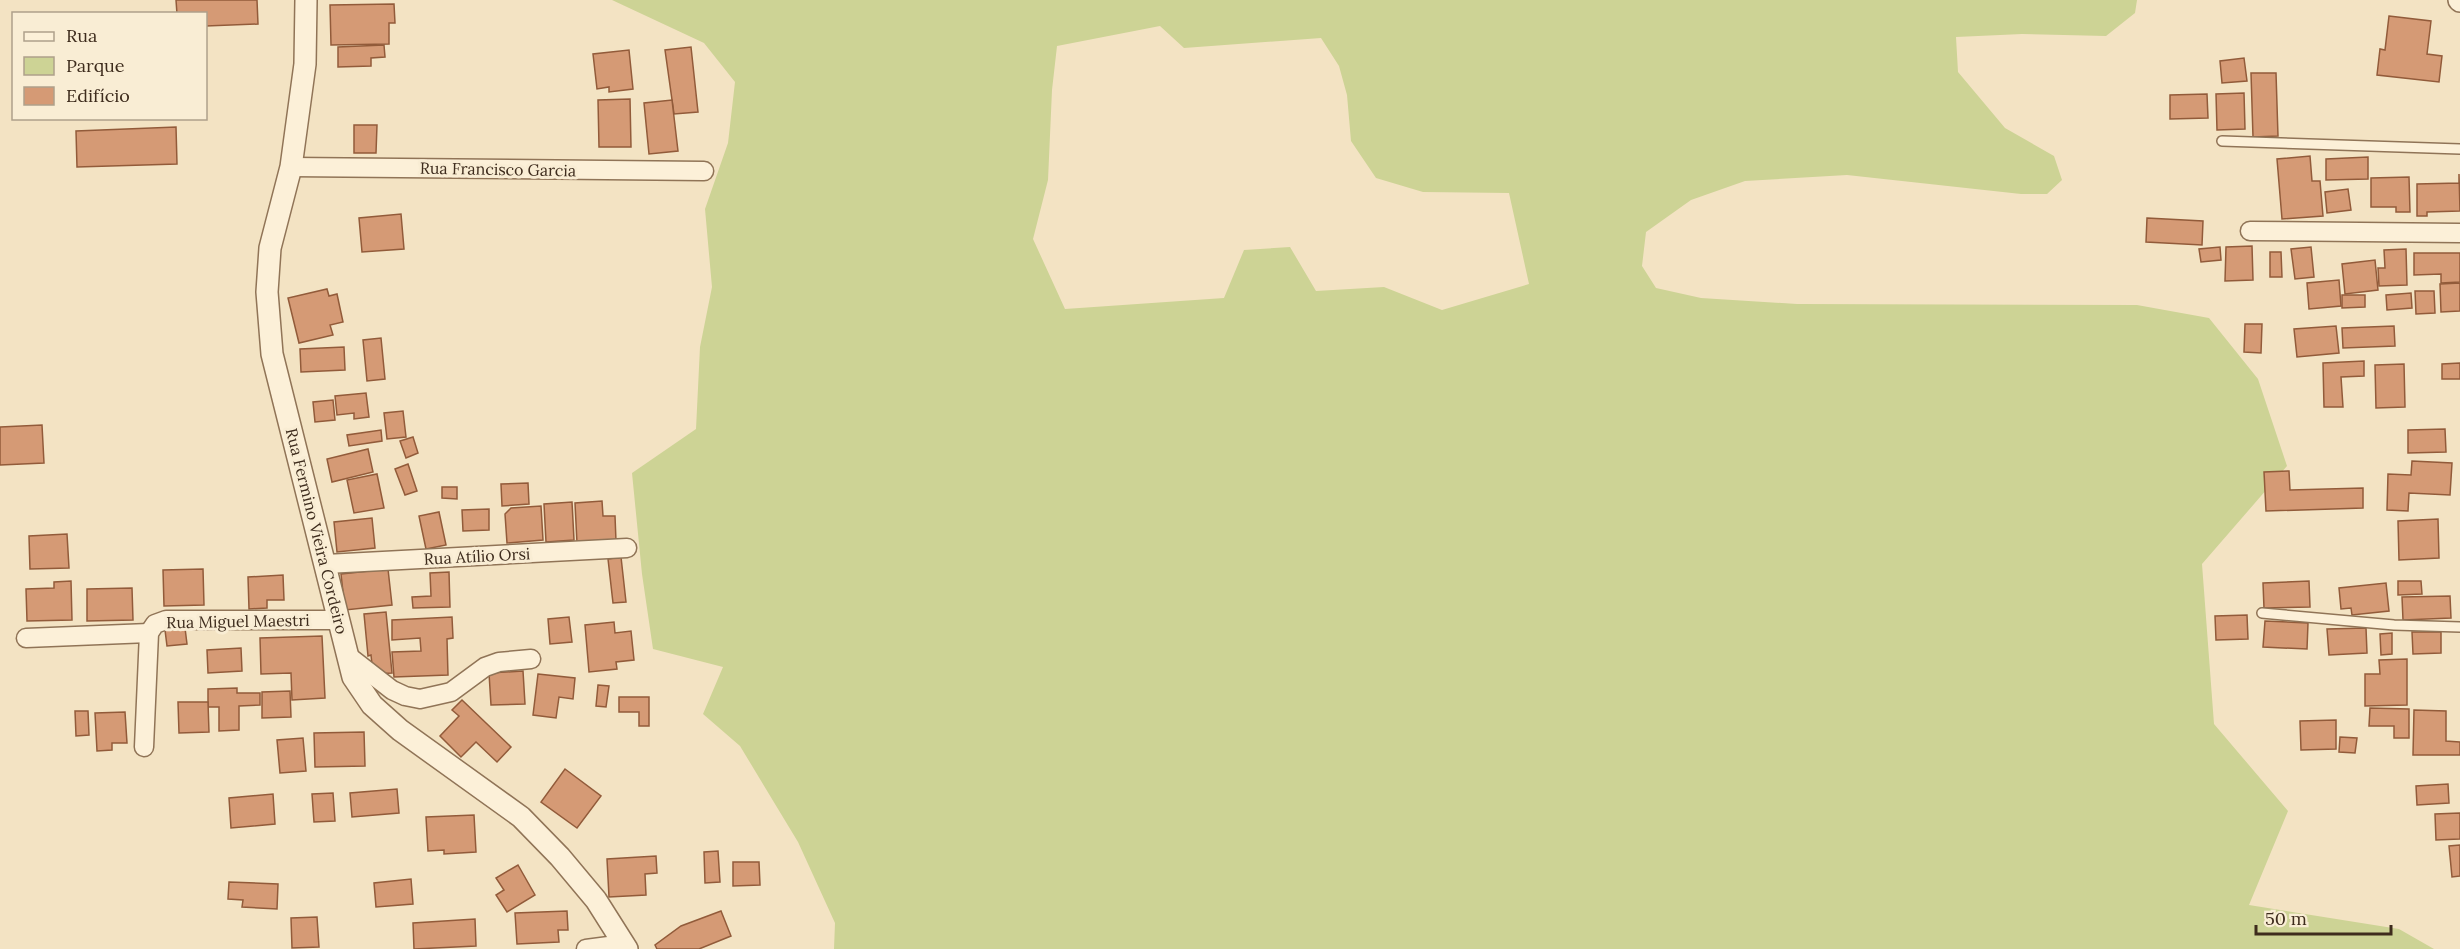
<svg xmlns="http://www.w3.org/2000/svg" width="2460" height="949" viewBox="0 0 2460 949" font-family="Lora,serif">
<rect width="100%" height="100%" fill="#f3e3c3"/>
<!-- green -->
<path fill="#cdd395" fill-rule="evenodd" d="M612 0H2137L2135 13 2106 36 2022 34 1956 37 1958 72 2005 128 2054 156 2062 180 2047 194H2021L1847 175 1745 181 1691 200 1646 232 1642 266 1656 288 1701 298 1797 304 2137 305 2209 318 2258 379 2287 466 2202 564 2214 724 2288 811 2249 905 2399 929 2434 949H834L835 923 798 842 740 746 703 714 723 667 653 649 642 574 632 473 696 429 700 347 712 287 705 209 728 143 735 82 704 43ZM1160 26 1184 48 1321 38 1339 66 1347 95 1351 141 1376 178 1423 192 1509 193 1529 284 1442 310 1384 287 1316 291 1290 247 1244 250 1224 298 1065 309 1033 239 1048 180 1052 90 1057 46Z"/>
<!-- building -->
<g fill="#d59a75" stroke="#925b3a" stroke-width="1.5">
<polygon points="176,0 257,0 258,24 206,26 206,14 177,14"/>
<polygon points="394,4 395,23 389,23 389,44 331,45 330,5"/>
<polygon points="2389,16 2431,21 2427,54 2442,56 2439,82 2377,75 2380,49 2385,50"/>
<polygon points="384,45 385,57 371,58 371,66 338,67 338,47"/>
<polygon points="691,47 698,112 674,114 665,50"/>
<polygon points="629,50 633,89 609,92 609,87 597,89 593,54"/>
<polygon points="2244,58 2247,81 2222,83 2220,61"/>
<polygon points="2251,73 2276,73 2278,136 2253,137"/>
<polygon points="2244,93 2245,129 2217,130 2216,94"/>
<polygon points="2207,94 2208,118 2170,119 2170,95"/>
<polygon points="630,99 631,147 599,147 598,100"/>
<polygon points="672,100 678,151 649,154 644,103"/>
<polygon points="354,125 377,125 376,153 354,153"/>
<polygon points="176,127 177,164 77,167 76,131"/>
<polygon points="2310,156 2312,181 2320,181 2323,216 2282,219 2277,159"/>
<polygon points="2368,157 2368,179 2326,180 2326,159"/>
<polygon points="2459,174 2460,211 2427,212 2427,216 2417,216 2417,184 2459,183"/>
<polygon points="2409,177 2410,212 2396,212 2396,207 2371,207 2371,178"/>
<polygon points="2348,189 2351,210 2327,213 2325,192"/>
<polygon points="401,214 404,249 362,252 359,218"/>
<polygon points="2147,218 2203,221 2202,245 2146,242"/>
<polygon points="2252,246 2253,280 2225,281 2226,247"/>
<polygon points="2220,247 2221,260 2201,262 2199,249"/>
<polygon points="2311,247 2314,277 2295,279 2291,249"/>
<polygon points="2406,249 2407,285 2379,286 2378,268 2385,268 2384,250"/>
<polygon points="2270,252 2281,252 2282,277 2270,277"/>
<polygon points="2414,253 2460,253 2460,282 2441,283 2441,274 2414,275"/>
<polygon points="2375,260 2378,290 2345,294 2342,264"/>
<polygon points="2339,280 2341,306 2309,309 2307,283"/>
<polygon points="2460,283 2460,311 2441,312 2440,284"/>
<polygon points="327,289 329,296 337,294 343,322 330,325 333,335 299,343 288,298"/>
<polygon points="2415,291 2434,291 2435,313 2416,314"/>
<polygon points="2411,293 2412,308 2387,310 2386,295"/>
<polygon points="2342,295 2365,295 2365,307 2342,308"/>
<polygon points="2245,324 2262,324 2261,353 2244,352"/>
<polygon points="2336,326 2339,353 2297,357 2294,329"/>
<polygon points="2394,326 2395,346 2343,348 2342,328"/>
<polygon points="381,338 385,379 367,381 363,340"/>
<polygon points="344,347 345,370 301,372 300,349"/>
<polygon points="2364,361 2364,376 2341,377 2343,407 2324,407 2323,363"/>
<polygon points="2460,363 2460,379 2442,379 2442,364"/>
<polygon points="2404,364 2405,407 2376,408 2375,365"/>
<polygon points="366,393 369,417 354,419 354,413 337,415 335,396"/>
<polygon points="333,400 335,420 315,422 313,402"/>
<polygon points="403,411 406,437 387,439 384,413"/>
<polygon points="42,425 44,463 0,465 0,427"/>
<polygon points="2445,429 2446,452 2408,453 2408,430"/>
<polygon points="381,430 382,441 349,446 347,435"/>
<polygon points="413,437 418,453 406,458 400,441"/>
<polygon points="368,449 373,472 332,482 327,459"/>
<polygon points="2412,461 2452,463 2450,495 2409,493 2408,511 2387,510 2388,474 2411,475"/>
<polygon points="408,464 417,491 405,495 395,469"/>
<polygon points="2289,471 2290,490 2363,488 2363,508 2266,511 2264,472"/>
<polygon points="377,474 384,508 354,513 347,480"/>
<polygon points="528,483 529,504 502,506 501,484"/>
<polygon points="442,487 457,487 457,499 442,498"/>
<polygon points="602,501 603,516 615,516 616,541 577,543 575,503"/>
<polygon points="572,502 574,540 546,542 544,504"/>
<polygon points="541,506 543,540 507,543 505,514 511,508"/>
<polygon points="489,509 489,530 463,531 462,510"/>
<polygon points="439,512 446,545 426,549 419,516"/>
<polygon points="372,518 375,548 337,552 334,522"/>
<polygon points="2438,519 2439,558 2399,560 2398,521"/>
<polygon points="67,534 69,568 30,569 29,536"/>
<polygon points="621,557 626,602 613,603 608,559"/>
<polygon points="203,569 204,605 164,606 163,570"/>
<polygon points="388,569 392,605 345,610 341,574"/>
<polygon points="449,572 450,607 413,608 412,597 431,596 430,573"/>
<polygon points="283,575 284,600 267,600 267,608 249,609 248,577"/>
<polygon points="71,581 72,620 27,621 26,589 54,588 54,582"/>
<polygon points="2309,581 2310,607 2264,608 2263,583"/>
<polygon points="2398,581 2421,581 2422,594 2398,595"/>
<polygon points="2386,583 2389,611 2352,615 2351,608 2341,609 2339,588"/>
<polygon points="132,588 133,620 87,621 87,589"/>
<polygon points="2450,596 2451,618 2403,620 2402,597"/>
<polygon points="386,612 392,673 373,674 371,655 368,656 364,614"/>
<polygon points="2247,615 2248,639 2216,640 2215,616"/>
<polygon points="452,617 453,638 447,639 448,675 394,677 392,652 421,651 420,638 392,640 392,620"/>
<polygon points="569,617 572,642 550,644 548,619"/>
<polygon points="2265,621 2308,623 2307,649 2263,647"/>
<polygon points="614,622 615,633 631,631 634,660 616,662 617,669 589,672 585,625"/>
<polygon points="185,628 187,644 167,646 165,630"/>
<polygon points="2366,628 2367,653 2329,655 2327,629"/>
<polygon points="2412,632 2441,632 2441,653 2413,654"/>
<polygon points="2392,633 2392,654 2381,655 2380,634"/>
<polygon points="322,636 325,698 292,700 291,673 261,674 260,638"/>
<polygon points="241,648 242,671 208,673 207,650"/>
<polygon points="2407,659 2407,705 2365,706 2365,674 2380,674 2379,660"/>
<polygon points="523,671 525,704 491,705 489,673"/>
<polygon points="538,674 575,678 573,699 559,697 556,718 533,715"/>
<polygon points="598,685 609,686 606,707 596,706"/>
<polygon points="237,688 237,693 260,693 260,705 239,706 239,730 219,731 219,707 208,707 208,689"/>
<polygon points="290,691 291,717 262,718 262,692"/>
<polygon points="619,697 649,697 649,726 639,726 639,712 619,712"/>
<polygon points="462,700 511,747 497,762 476,742 461,757 440,736 459,716 452,710"/>
<polygon points="178,702 208,702 209,732 179,733"/>
<polygon points="2370,708 2409,709 2409,738 2394,738 2394,726 2369,726"/>
<polygon points="2414,710 2446,711 2446,741 2460,742 2460,755 2413,755"/>
<polygon points="75,711 88,711 89,735 76,736"/>
<polygon points="125,712 127,743 112,743 112,750 97,751 95,713"/>
<polygon points="2336,720 2336,749 2301,750 2300,721"/>
<polygon points="364,732 365,766 315,767 314,733"/>
<polygon points="2340,737 2357,738 2355,753 2339,752"/>
<polygon points="303,738 306,771 280,773 277,740"/>
<polygon points="565,769 601,796 577,828 541,802"/>
<polygon points="2448,784 2449,803 2417,805 2416,786"/>
<polygon points="397,789 399,813 352,817 350,793"/>
<polygon points="333,793 335,821 314,822 312,794"/>
<polygon points="273,794 275,824 231,828 229,798"/>
<polygon points="2460,813 2460,839 2436,840 2435,814"/>
<polygon points="474,815 476,852 444,854 444,850 428,851 426,817"/>
<polygon points="2460,845 2460,876 2452,877 2449,846"/>
<polygon points="718,851 720,882 705,883 704,852"/>
<polygon points="656,856 657,873 645,874 646,895 609,897 607,859"/>
<polygon points="733,862 759,862 760,885 733,886"/>
<polygon points="518,865 535,895 507,912 496,895 504,890 496,878"/>
<polygon points="411,879 413,904 376,907 374,883"/>
<polygon points="229,882 278,884 277,909 242,907 243,900 228,899"/>
<polygon points="567,911 568,930 558,930 559,942 517,944 515,913"/>
<polygon points="721,911 731,936 699,949 657,949 655,945 681,926"/>
<polygon points="317,917 319,947 292,948 291,918"/>
<polygon points="475,919 476,946 414,949 413,923"/>
</g>
<g fill="none" stroke-linecap="round" stroke-linejoin="round">
<!-- service casing -->
<g stroke="#907457" stroke-width="12">
<g id="service">
<polyline points="2222,141 2460,149"/>
<polyline points="2262,613 2394,625 2460,627"/>
</g>
</g>
<!-- minor casing -->
<g stroke="#907457" stroke-width="21">
<g id="minor">
<polyline points="291,167 704,171"/>
<polyline points="2250,231 2460,233"/>
<polyline points="326,564 627,548"/>
<polyline points="26,638 149,633"/>
<polyline points="347,655 392,690 405,696 420,699 451,692 485,667 499,662 531,659"/>
<polyline points="144,747 149,633 155,624 166,620 338,620"/>
<polyline points="586,949 624,944"/>
</g>
</g>
<!-- tertiary casing -->
<g stroke="#907457" stroke-width="24">
<g id="tertiary">
<polyline points="306,0 305,64 291,167 270,248 267,292 272,354 353,677 372,705 400,730 521,817 560,857 596,900 627,949"/>
<polyline points="2459,0 2460,1"/>
</g>
</g>
<!-- service -->
<use href="#service" stroke="#fcf0d8" stroke-width="9"/>
<!-- minor -->
<use href="#minor" stroke="#fcf0d8" stroke-width="18"/>
<!-- tertiary -->
<use href="#tertiary" stroke="#fcf0d8" stroke-width="21"/>
</g>
<g text-anchor="middle" dominant-baseline="central" stroke-width="6" stroke-linejoin="round" paint-order="stroke">
<!-- street labels -->
<g font-size="16" fill="#3e2c1d" stroke="#f9edd4">
<text transform="translate(498 169) rotate(1)">Rua Francisco Garcia</text>
<text transform="translate(317 531) rotate(76)">Rua Fermino Vieira Cordeiro</text>
<text transform="translate(477 556) rotate(-3)">Rua Atílio Orsi</text>
<text transform="translate(238 621) rotate(-1)">Rua Miguel Maestri</text>
</g>
</g>
<!-- legend -->
<rect x="12" y="12" width="195" height="108" fill="#f9edd4" stroke="#aea08b" stroke-width="1.5"/>
<rect x="24" y="32" width="30" height="9" fill="#fcf0d8" stroke="#aea08b" stroke-width="1.5"/>
<text x="66" y="42" font-size="18" fill="#3e2c1d">Rua</text>
<rect x="24" y="57" width="30" height="18" fill="#cdd395" stroke="#aea08b" stroke-width="1.5"/>
<text x="66" y="72" font-size="18" fill="#3e2c1d">Parque</text>
<rect x="24" y="87" width="30" height="18" fill="#d59a75" stroke="#aea08b" stroke-width="1.5"/>
<text x="66" y="102" font-size="18" fill="#3e2c1d">Edifício</text>
<!-- scale -->
<path d="M2256 925v9h135v-9" fill="none" stroke="#3e2c1d" stroke-width="3"/>
<text x="2265" y="925" font-size="18" fill="#3e2c1d" stroke="#f9edd4" stroke-width="4.5" paint-order="stroke">50 m</text>
</svg>
